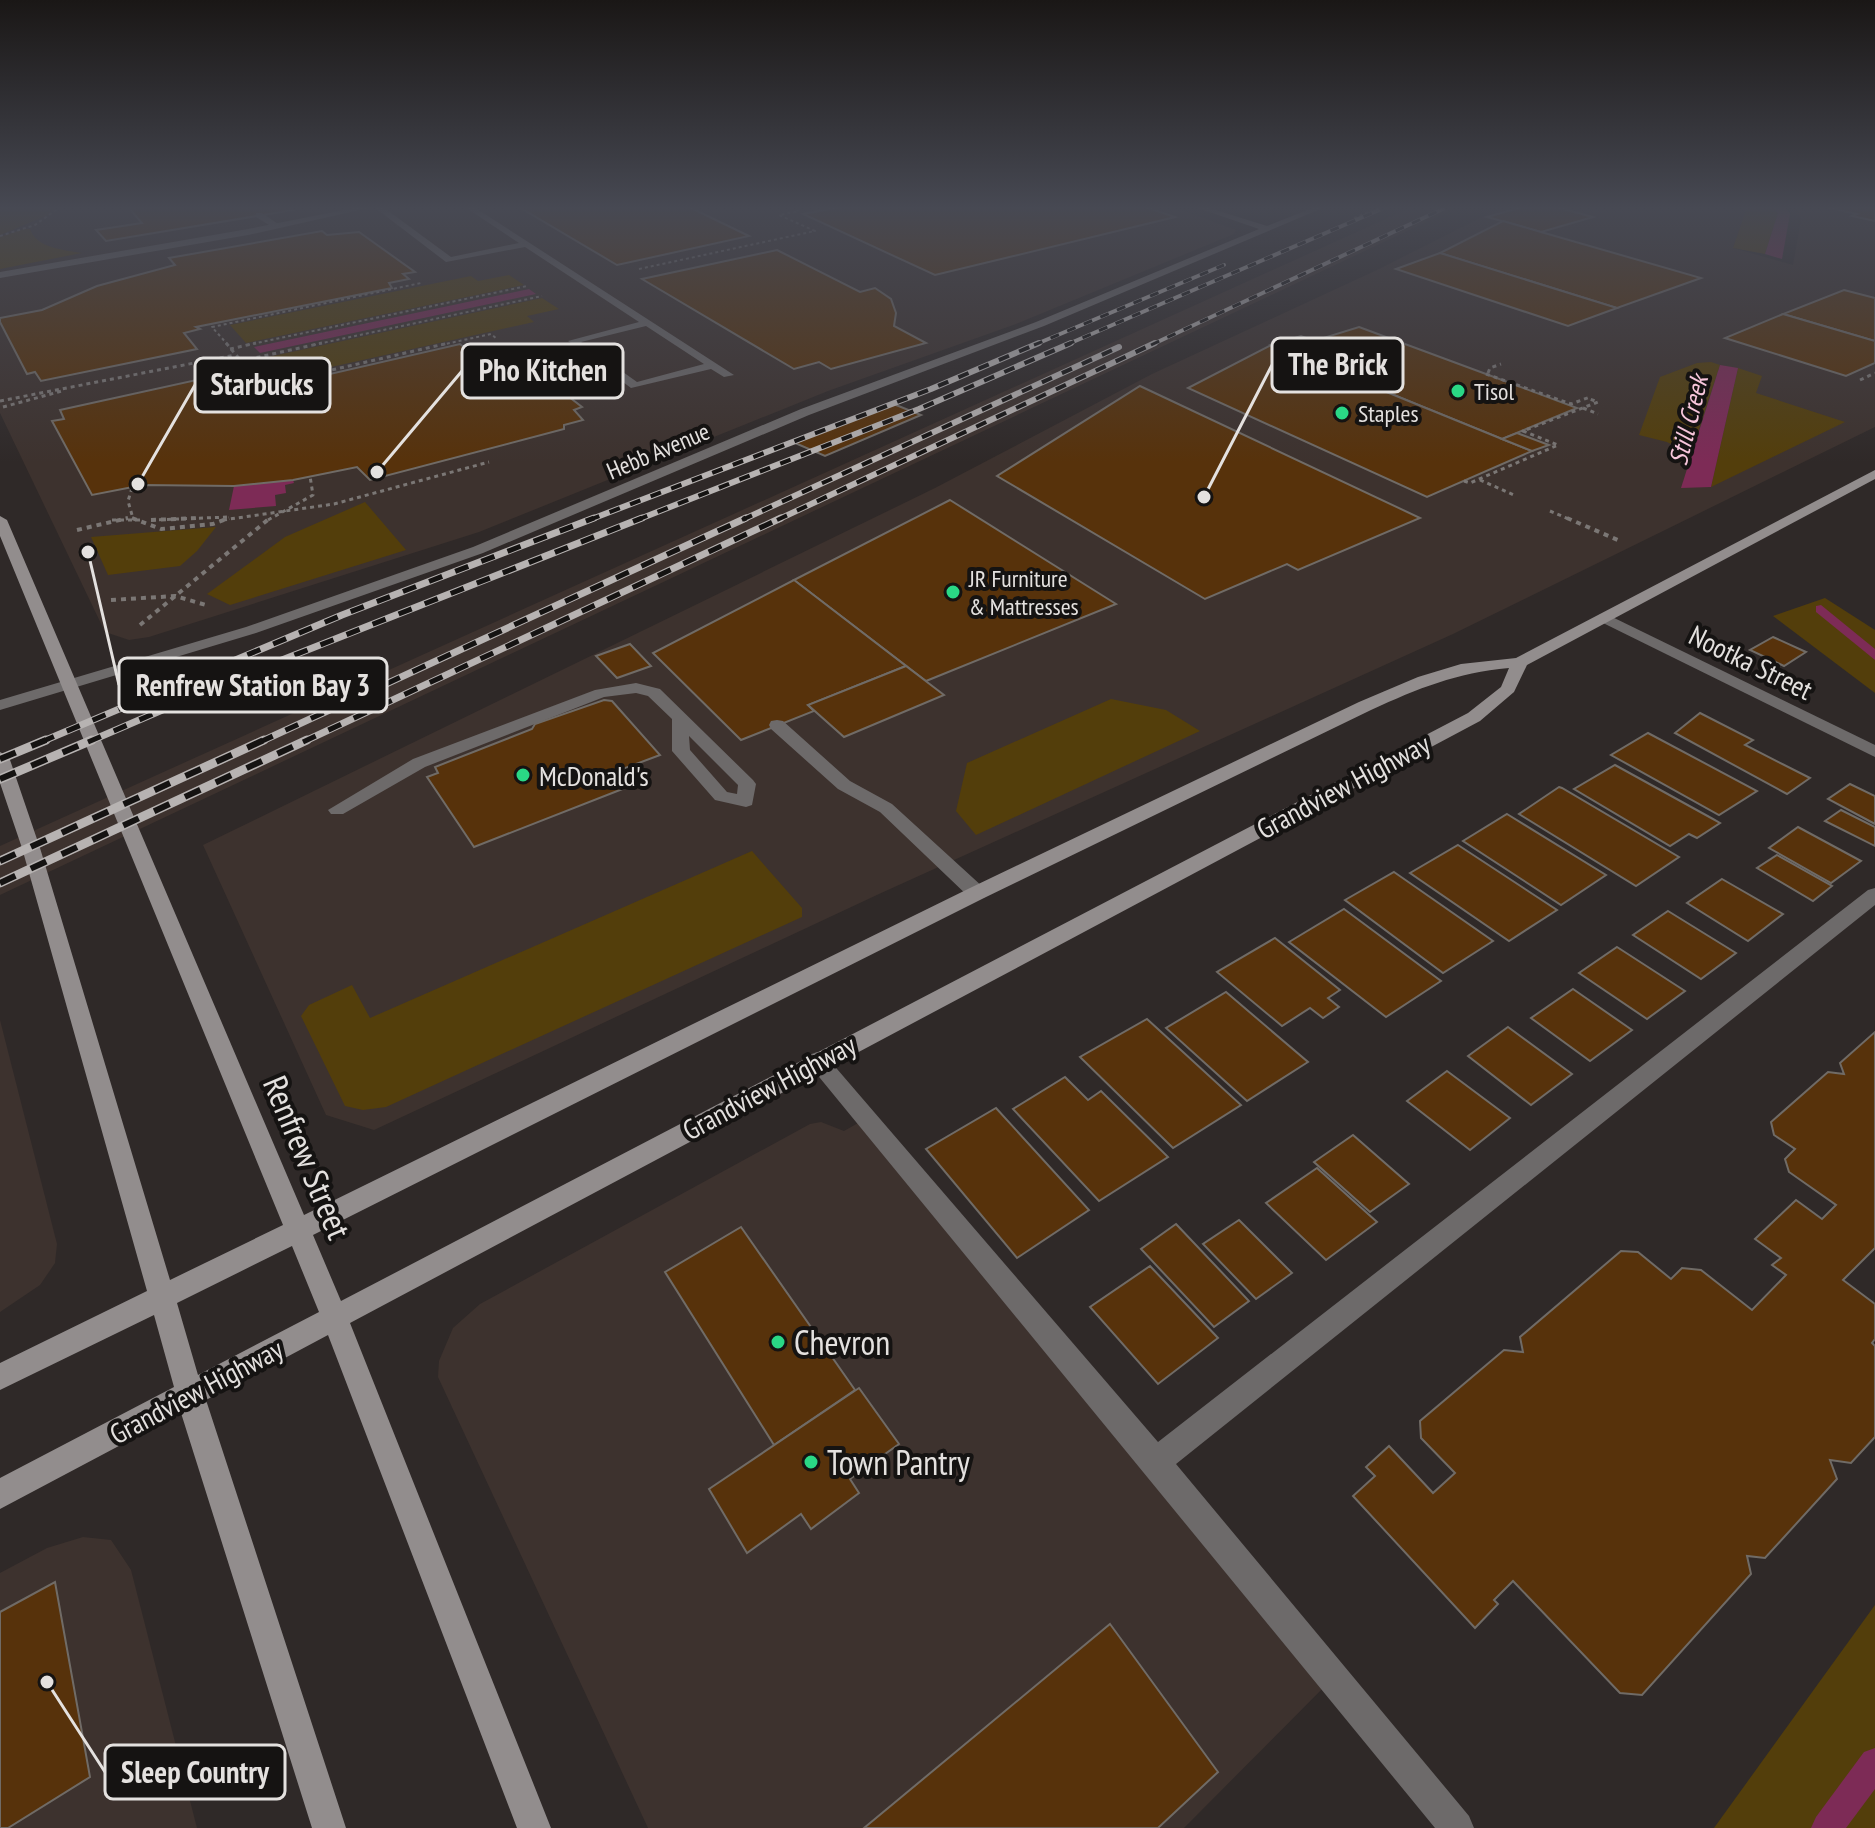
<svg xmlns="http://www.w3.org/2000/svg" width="1875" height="1828" viewBox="0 0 1875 1828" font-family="'PT Sans Narrow',sans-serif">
<rect width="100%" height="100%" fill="#2f2928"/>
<!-- built -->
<g fill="#3d322e">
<polygon points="0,207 1173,207 1236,230 1234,234 1016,324 828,391 479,532 149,637 129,640 105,632 0,413"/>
<polygon points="1412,207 1458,207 0,895 0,846"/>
<polygon points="1502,207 1747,207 1733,248 1793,265 1801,219 1794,207 1875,207 1875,427 1453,634 879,894 374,1130 326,1115 203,845 935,488 1152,374 1379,269"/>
<polygon points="0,1020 57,1244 55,1263 40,1285 0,1312"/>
<polygon points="867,1118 1334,1677 1184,1828 648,1828 438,1377 439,1361 453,1328 480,1304 810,1124 821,1122 844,1131"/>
<polygon points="83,1537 111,1540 131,1570 197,1828 0,1828 0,1573 47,1548"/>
</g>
<!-- green -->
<g fill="#533e0b">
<polygon points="0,207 57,207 48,215 0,235"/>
<polygon points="1747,207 1773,207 1778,213 1765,254 1733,248"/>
<path d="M24 229H30C36 248 64 250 82 253L0 269V237Z"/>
<polygon points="509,275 524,285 246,343 230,325 471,276 478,281"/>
<polygon points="542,298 559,309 527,316 534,322 277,379 259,359"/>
<polygon points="1711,362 1720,365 1691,454 1667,442 1639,435 1660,377 1697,363"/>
<polygon points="1738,368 1762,376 1756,393 1845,422 1711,487"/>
<polygon points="365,502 406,550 230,605 207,594 285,537"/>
<polygon points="216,527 197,551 180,566 108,575 91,537"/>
<polygon points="1825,598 1875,630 1875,693 1773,616"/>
<polygon points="1111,699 1166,710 1200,731 976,835 956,811 967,763"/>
<polygon points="752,851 802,908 802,917 386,1107 363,1110 345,1106 301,1016 309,1005 352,985 370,1018"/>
<polygon points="1875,1605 1875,1828 1714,1828"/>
</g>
<!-- water -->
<g fill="#7d2b56">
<polygon points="1773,207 1785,207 1790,214 1782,259 1765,254 1778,213"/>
<polygon points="529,289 536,294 260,353 254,347"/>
<polygon points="1720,365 1738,368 1711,487 1681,488"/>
<polygon points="293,480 294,483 285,485 286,493 275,495 276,506 229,510 234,486"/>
</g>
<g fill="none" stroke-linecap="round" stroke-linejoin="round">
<!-- stream -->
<g fill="#7d2b56" fill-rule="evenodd">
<polygon points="1821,605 1875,649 1875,660 1816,612 1816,606"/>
<polygon points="1875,1748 1875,1789 1846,1828 1811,1828 1816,1817 1864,1752"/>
</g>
</g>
<!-- building -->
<g fill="#57320b" stroke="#706b66" stroke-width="2">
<polygon points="128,207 289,207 293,210 106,241 96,230 142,223"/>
<polygon points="519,207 689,207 749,236 617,265"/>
<polygon points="841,207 1145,207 1175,217 935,275 803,214"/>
<polygon points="1522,207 1556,207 1593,217 1541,232 1487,217"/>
<polygon points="1826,207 1875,207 1875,221 1852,216 1857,214"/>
<polygon points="1503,221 1541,232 1701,278 1617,308 1440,253"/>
<polygon points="322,231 327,235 359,232 415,272 403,274 409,279 389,283 392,288 196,327 200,329 184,333 197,349 41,381 35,372 27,374 0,322 0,318 42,310 97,286 175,265 169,258"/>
<polygon points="777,250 860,292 875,288 891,299 896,313 894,326 926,343 831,369 819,362 794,369 642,279"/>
<polygon points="1440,253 1617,308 1568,326 1396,269"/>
<polygon points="1844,290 1875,298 1875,341 1783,314"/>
<polygon points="1783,314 1875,341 1875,363 1846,376 1725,338"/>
<polygon points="1359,327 1486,374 1577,408 1502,439 1271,345 1301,336 1314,341"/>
<polygon points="460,344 466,349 486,344 493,350 506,348 582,407 574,410 583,420 564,425 564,429 370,480 357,467 293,480 234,486 143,485 92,495 52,421 64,419 60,410 219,375 232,391 243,388 254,398 287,390 282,385"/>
<polygon points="1271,345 1502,439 1532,451 1427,497 1188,388"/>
<polygon points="1140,386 1420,518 1298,570 1287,564 1205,599 997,476"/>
<polygon points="891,403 921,415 825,456 795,443"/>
<polygon points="1517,433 1549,445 1532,451 1502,439"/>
<polygon points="950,500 1116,604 926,681 794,580"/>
<polygon points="794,580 906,666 808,705 814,711 741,740 653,653"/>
<polygon points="1773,637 1806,652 1784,666 1750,650"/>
<polygon points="630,644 651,666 617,678 596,656"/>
<polygon points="906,666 944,695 844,737 808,705"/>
<polygon points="604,700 612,701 660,755 612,773 625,788 474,847 427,777 438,773 435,767 532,729 535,724"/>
<polygon points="1700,713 1753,740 1745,745 1810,778 1787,794 1675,733"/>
<polygon points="1648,733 1757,791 1719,815 1611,755"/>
<polygon points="1615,765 1713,819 1720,823 1697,838 1689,834 1670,846 1574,789"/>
<polygon points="1850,784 1875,796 1875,824 1828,799"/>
<polygon points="1559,787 1562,788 1679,857 1636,886 1519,814"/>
<polygon points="1841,810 1875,827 1875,846 1825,821"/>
<polygon points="1507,814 1606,875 1561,905 1463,841"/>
<polygon points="1798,827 1861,861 1831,883 1769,848"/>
<polygon points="1458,845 1557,910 1509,941 1410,873"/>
<polygon points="1777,855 1832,886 1813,901 1757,868"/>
<polygon points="1394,872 1493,941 1443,973 1345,900"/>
<polygon points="1722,879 1783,914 1748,941 1687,903"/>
<polygon points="1344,909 1441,981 1386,1017 1289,942"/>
<polygon points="1668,911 1736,953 1701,979 1633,935"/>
<polygon points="1275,938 1340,990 1328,998 1339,1007 1323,1018 1310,1008 1282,1026 1217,972"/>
<polygon points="1617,947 1685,991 1647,1019 1579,973"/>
<polygon points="1573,989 1632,1030 1590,1061 1531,1018"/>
<polygon points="1226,992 1308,1062 1247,1101 1166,1028"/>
<polygon points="1147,1019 1241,1105 1173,1148 1080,1057"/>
<polygon points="1508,1027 1572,1074 1531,1105 1468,1056"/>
<polygon points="1875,1032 1875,1248 1843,1280 1875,1304 1875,1339 1872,1343 1875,1346 1875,1437 1851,1463 1830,1460 1837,1479 1765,1558 1747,1556 1751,1574 1642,1695 1620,1693 1513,1581 1494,1600 1498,1604 1475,1628 1353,1496 1375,1476 1366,1467 1389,1446 1433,1493 1455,1473 1421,1438 1420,1421 1504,1350 1523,1352 1520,1337 1621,1251 1638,1252 1671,1279 1682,1268 1701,1270 1752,1310 1786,1275 1772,1265 1781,1258 1755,1239 1796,1200 1822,1219 1836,1205 1789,1172 1785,1159 1795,1149 1774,1135 1771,1122 1828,1072 1844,1074 1840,1063"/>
<polygon points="1447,1071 1510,1118 1470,1150 1407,1101"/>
<polygon points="1065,1077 1088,1100 1101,1091 1168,1157 1099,1201 1013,1109"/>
<polygon points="996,1108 1089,1210 1017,1258 926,1149"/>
<polygon points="1353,1135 1409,1184 1370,1212 1314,1162"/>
<polygon points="1317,1168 1377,1222 1326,1260 1266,1203"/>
<polygon points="1239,1220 1292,1273 1256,1299 1203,1244"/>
<polygon points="1176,1224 1249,1301 1214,1327 1141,1249"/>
<polygon points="741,1227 855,1390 774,1445 665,1272"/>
<polygon points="1150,1266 1218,1338 1158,1384 1090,1307"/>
<polygon points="859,1388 899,1444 850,1479 859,1493 811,1529 801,1514 747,1553 709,1489"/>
<polygon points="55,1582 90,1777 8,1828 0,1828 0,1612"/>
<polygon points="1110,1624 1218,1772 1158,1828 864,1828"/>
</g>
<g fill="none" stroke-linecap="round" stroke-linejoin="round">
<!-- path-far2 -->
<g stroke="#7b7775" stroke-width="2" stroke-dasharray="3 3" stroke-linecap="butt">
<polyline points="1354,218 1380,207"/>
<polyline points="0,236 35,225 60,207"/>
<polyline points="639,269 815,231 779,215 799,211 790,207"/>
<polyline points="228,345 212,327 421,283"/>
<polyline points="247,345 527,286"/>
<polyline points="313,345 542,296"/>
<polyline points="441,345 491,334 497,339"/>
</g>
<!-- path-far1 -->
<g stroke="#7b7775" stroke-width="3" stroke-dasharray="4 4" stroke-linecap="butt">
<polyline points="226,343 269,394"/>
<polyline points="230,349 256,343"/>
<polyline points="241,361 322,343"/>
<polyline points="1488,373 1490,368 1501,364"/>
<polyline points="1486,374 1571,404 1590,397"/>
<polyline points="1860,380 1875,373"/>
<polyline points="262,386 449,343"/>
<polyline points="0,401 235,355"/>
<polyline points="3,407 62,391"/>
<polyline points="1583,408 1598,414"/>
<polyline points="1480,480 1514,495"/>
<polyline points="1464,481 1470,483 1558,445 1523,431 1598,402 1587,398"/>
<polyline points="132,488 128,501 132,515"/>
<polyline points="1550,511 1571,520"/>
<polyline points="112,520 144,520"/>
<polyline points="151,520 229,517"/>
<polyline points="223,520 334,504 489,462"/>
<polyline points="268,520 313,495 310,476"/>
</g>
<!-- path -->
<g stroke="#7b7775" stroke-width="4" stroke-dasharray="5 5" stroke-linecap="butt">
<polyline points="132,518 161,529 213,524 229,518"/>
<polyline points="1567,518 1620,541"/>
<polyline points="151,520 199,518"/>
<polyline points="77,530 128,518"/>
<polyline points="111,600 175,596 206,605"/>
<polyline points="140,625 270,518"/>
</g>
<!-- lane -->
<g fill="#6d6a6a" fill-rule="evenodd">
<path d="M374 207H383L451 257 519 243 465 207H474L734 375 724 377 711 369 631 388 568 341 639 322 525 247 446 262ZM646 326 704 364 637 382 581 342Z"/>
<polygon points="256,213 262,213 281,226 274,228 256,217"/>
<path d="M636 683 660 689 753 780 756 784 752 805 746 807 715 800 672 751V719L648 696 636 693 604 697 425 767 343 814H331L328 810 413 759 595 690ZM689 736 738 785 737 794 727 792 690 750Z"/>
<polygon points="777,720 783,721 850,781 892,804 984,888 987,893 984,898 970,898 880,812 838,789 771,729 769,725 771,721"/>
<polygon points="1875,888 1875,905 1176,1464 1469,1816 1474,1828 1435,1828 806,1061 809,1055 817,1052 825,1055 1158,1442 1868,890"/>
</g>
<!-- street -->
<g fill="#6d6a6a" fill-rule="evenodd">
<polygon points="359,207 373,207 248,235 0,278 0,272 248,229"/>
<polygon points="1195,207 1206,207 1267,226 1315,207 1325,207 1044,326 809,415 483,553 256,633 0,710 0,700 246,627 473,547 801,409 1036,322 1259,229"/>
<polygon points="1604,613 1875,745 1875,757 1599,621 1599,615"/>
</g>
<!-- secondary -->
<path fill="#928d8d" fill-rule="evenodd" d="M1875 470V479L1527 665 1514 692 1480 721 350 1323 551 1828H517L328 1335 206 1400 346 1828H312L181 1413 0 1509V1478L174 1387 154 1315 0 1390V1363L147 1291 22 848 0 783V752L9 757 40 848 170 1280 283 1225 0 536V516L7 520 304 1215 970 888 1359 702 1418 677 1461 664 1516 658ZM1509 668 1501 687 1468 713 341 1301 313 1235 984 898 1371 710C1419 688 1456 673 1509 668ZM292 1246 319 1312 198 1375 177 1303Z"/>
<!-- rail-far3 casing -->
<g stroke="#b7b3b2" stroke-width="4">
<g id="rail-far3">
<polyline points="1034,345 1224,265"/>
<polyline points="1066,345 1386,207"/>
<polyline points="1151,345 1447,207"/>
</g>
</g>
<!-- rail-far2 casing -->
<g stroke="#b7b3b2" stroke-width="6">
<g id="rail-far2">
<polyline points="589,520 931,389 1039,343"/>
<polyline points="637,520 919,409 1071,343"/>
<polyline points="742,520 1119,347"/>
<polyline points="777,520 1155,343"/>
</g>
</g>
<!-- rail-far1 casing -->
<g stroke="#b7b3b2" stroke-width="7">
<g id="rail-far1">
<polyline points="41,742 342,615 594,518"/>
<polyline points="88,742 239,677 642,518"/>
<polyline points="260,742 746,518"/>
<polyline points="303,742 781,518"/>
</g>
</g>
<!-- rail casing -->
<g stroke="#b7b3b2" stroke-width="9">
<g id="rail">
<polyline points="0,759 46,740"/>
<polyline points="0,779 92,740"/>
<polyline points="0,861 264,740"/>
<polyline points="0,883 307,740"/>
</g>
</g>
<!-- rail-far3 -->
<use href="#rail-far3" stroke="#151312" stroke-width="3" stroke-dasharray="9" stroke-linecap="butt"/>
<!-- rail-far2 -->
<use href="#rail-far2" stroke="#151312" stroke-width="4" stroke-dasharray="11" stroke-linecap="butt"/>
<!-- rail-far1 -->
<use href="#rail-far1" stroke="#151312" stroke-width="5" stroke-dasharray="14" stroke-linecap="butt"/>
<!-- rail -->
<use href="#rail" stroke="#151312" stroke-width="6" stroke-dasharray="17" stroke-linecap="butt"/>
</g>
<!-- sky -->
<linearGradient id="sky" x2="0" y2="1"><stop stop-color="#1a1716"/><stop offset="0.45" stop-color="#474953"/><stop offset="1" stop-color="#474953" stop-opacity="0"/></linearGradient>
<rect width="1875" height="462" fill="url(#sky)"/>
<!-- markers -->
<g fill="#2ad885" stroke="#151312" stroke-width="3">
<circle cx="1458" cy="391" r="8"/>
<circle cx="1342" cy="413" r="8"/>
<circle cx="953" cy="592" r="8"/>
<circle cx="523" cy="775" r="8"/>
<circle cx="778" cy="1342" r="8"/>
<circle cx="811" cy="1462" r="8"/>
</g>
<g text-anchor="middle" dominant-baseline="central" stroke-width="8" stroke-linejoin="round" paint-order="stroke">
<!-- far-poi labels -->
<g font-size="24" fill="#e4e1df" stroke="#151312" text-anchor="start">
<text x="1474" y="391">Tisol</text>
<text x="1358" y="413">Staples</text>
<text x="969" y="578">JR Furniture<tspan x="969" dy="28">&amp; Mattresses</tspan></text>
</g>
<!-- far-street labels -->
<g font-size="24" fill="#e4e1df" stroke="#151312">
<text transform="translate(658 451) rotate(-23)">Hebb Avenue</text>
</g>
<!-- far-water labels -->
<g font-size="26" font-style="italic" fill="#f7c6db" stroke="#151312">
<text transform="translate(1688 420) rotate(-76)">Still Creek</text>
</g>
<!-- street labels -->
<g font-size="28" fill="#e4e1df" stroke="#151312">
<text transform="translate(1751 662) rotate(26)">Nootka Street</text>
<text transform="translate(1343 786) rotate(-28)">Grandview Highway</text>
<text transform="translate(769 1087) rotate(-28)">Grandview Highway</text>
<text transform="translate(196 1391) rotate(-28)">Grandview Highway</text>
</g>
<!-- poi labels -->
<g font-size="28" fill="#e4e1df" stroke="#151312" text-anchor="start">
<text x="539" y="775">McDonald's</text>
</g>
<!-- near-street labels -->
<g font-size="34" fill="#e4e1df" stroke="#151312">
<text transform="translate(308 1157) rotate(67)">Renfrew Street</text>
</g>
<!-- near-poi labels -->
<g font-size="34" fill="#e4e1df" stroke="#151312" text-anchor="start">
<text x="794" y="1342">Chevron</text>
<text x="827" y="1462">Town Pantry</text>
</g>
</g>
<!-- callouts -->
<path fill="none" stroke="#e4e1df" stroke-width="3" d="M1204 497L1272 365M377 472L462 371M138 484L195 385M88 552L119 685M47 1682L105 1772"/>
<g fill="#e4e1df" stroke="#151312" stroke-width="3">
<circle cx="1204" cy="497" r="8"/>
<circle cx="377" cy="472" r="8"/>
<circle cx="138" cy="484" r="8"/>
<circle cx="88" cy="552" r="8"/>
<circle cx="47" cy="1682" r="8"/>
</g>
<g fill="#151312" stroke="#e4e1df" stroke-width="3">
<rect x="1272" y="338" width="131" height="54" rx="8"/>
<rect x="462" y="344" width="161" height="54" rx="8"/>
<rect x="195" y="358" width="135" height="54" rx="8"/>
<rect x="119" y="658" width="268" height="54" rx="8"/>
<rect x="105" y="1745" width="180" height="54" rx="8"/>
</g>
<g font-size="30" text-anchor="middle" font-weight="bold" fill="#e4e1df">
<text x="1338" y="375">The Brick</text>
<text x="543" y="381">Pho Kitchen</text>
<text x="262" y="395">Starbucks</text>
<text x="253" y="696">Renfrew Station Bay 3</text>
<text x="195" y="1783">Sleep Country</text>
</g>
</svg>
